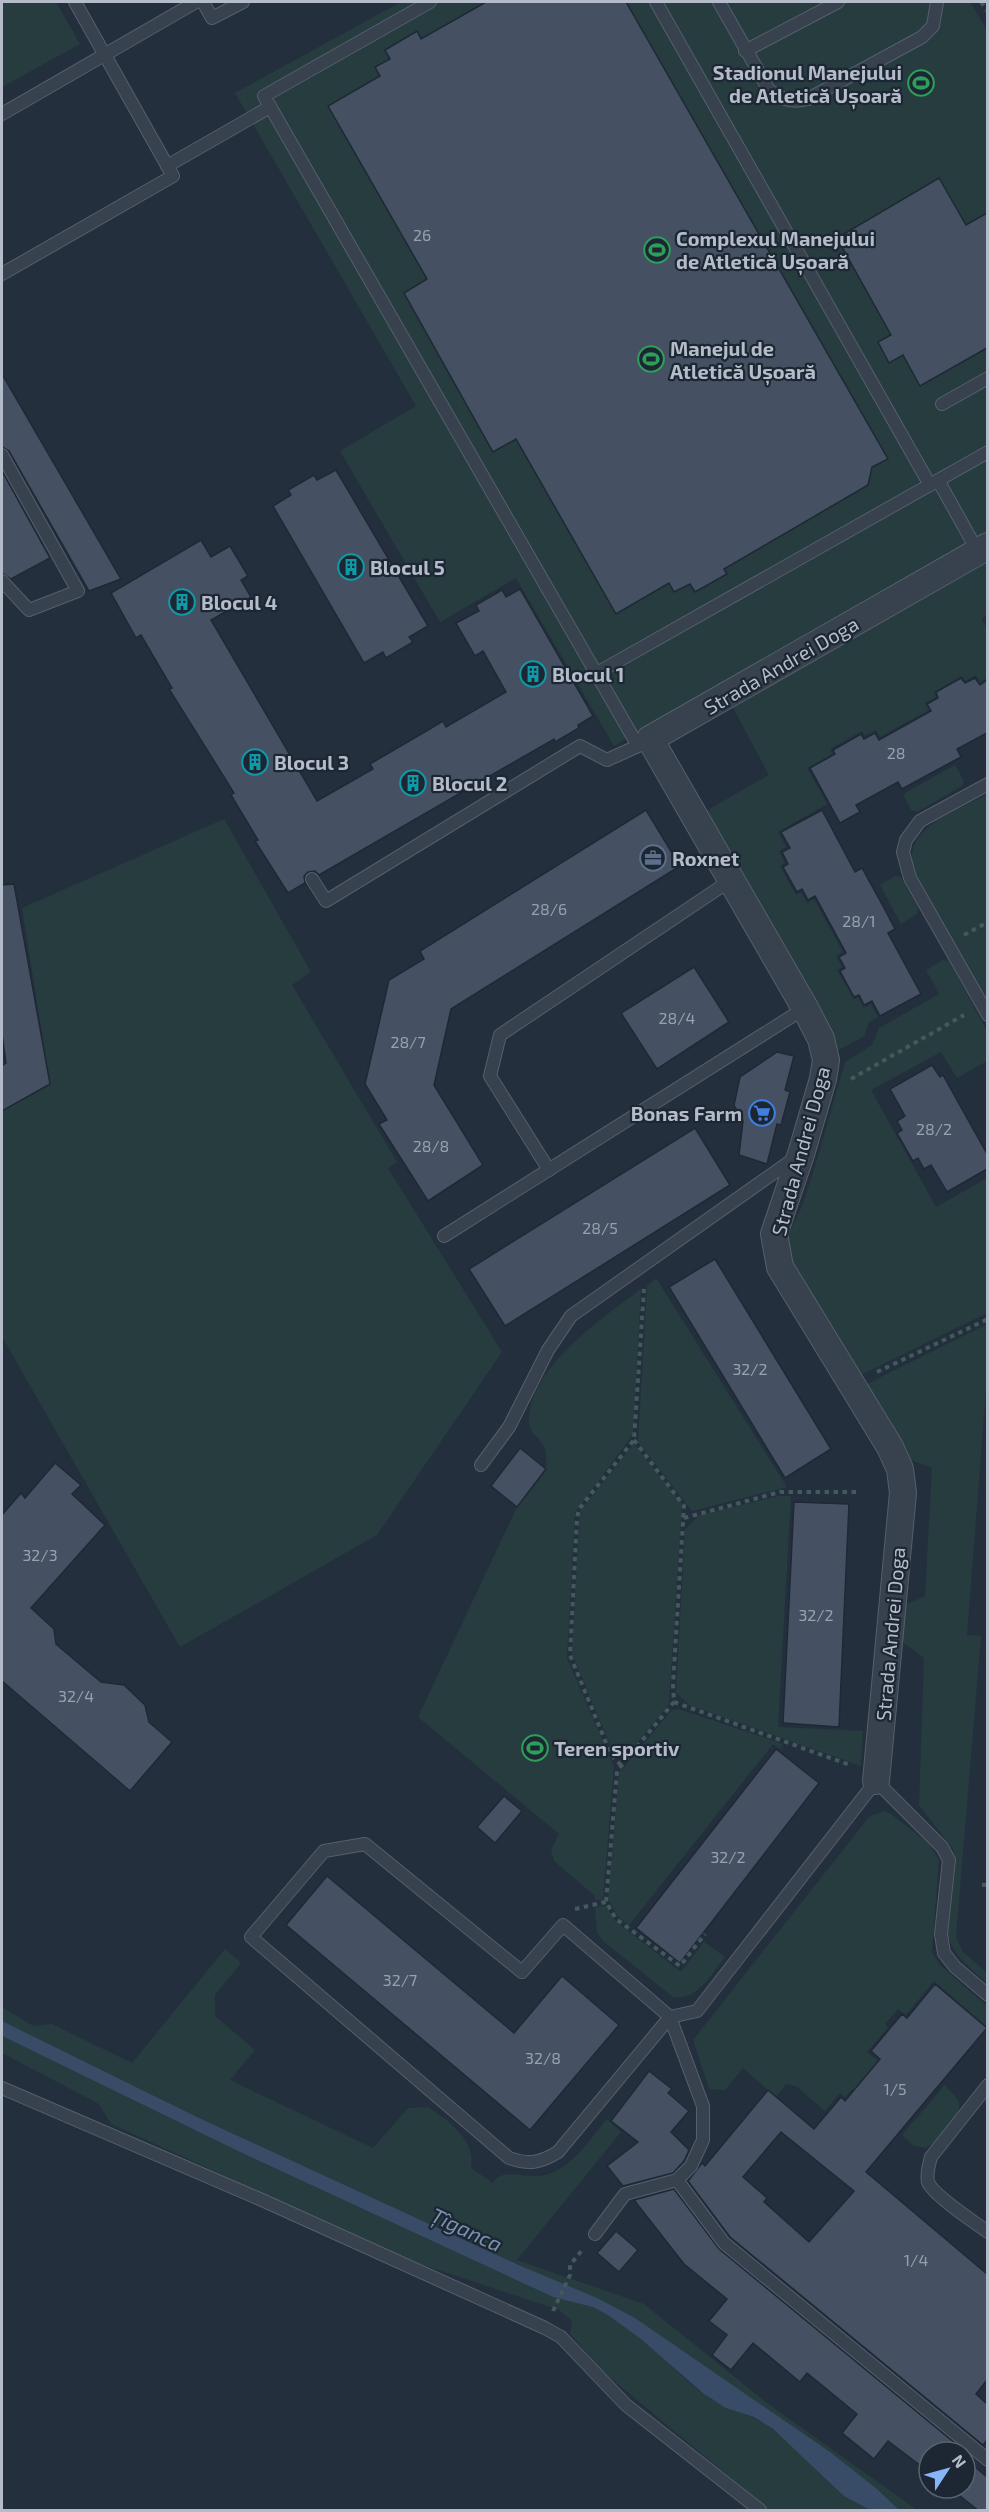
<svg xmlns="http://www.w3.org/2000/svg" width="989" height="2512" viewBox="0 0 989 2512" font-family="'Exo 2',sans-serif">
<rect width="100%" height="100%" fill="#242f3e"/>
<!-- green -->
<g fill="#263c3f">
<polygon points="2,2 56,2 80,44 2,87"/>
<polygon points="401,2 970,2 988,32 987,531 614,746 516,578 440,622 340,451 416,406 235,93"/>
<polygon points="987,559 987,615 981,619 987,628 987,678 980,682 976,675 965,681 962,676 934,692 936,697 925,703 929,710 880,737 876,730 865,736 862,731 830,749 833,754 807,768 827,804 778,832 786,847 779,851 785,863 780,866 796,895 801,892 807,903 814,899 843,952 836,956 842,967 837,970 854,999 858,997 864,1008 871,1004 878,1017 868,1023 865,1036 838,1050 704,812 769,775 731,704"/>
<polygon points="955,765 964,781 962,786 917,812 911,810 903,794"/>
<path d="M987 794V998L914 871C900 828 957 811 987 794Z"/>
<polygon points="224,819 311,972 292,985 397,1162 388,1168 502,1352 377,1535 180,1647 2,1337 2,1111 50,1084 22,908"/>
<polygon points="895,876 901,877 918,908 917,914 901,924 880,885"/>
<path d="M943 960 949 961 987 1031V1061L957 1078 941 1052 871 1090 936 1207 987 1178V1313L859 1376 787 1259C785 1229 794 1228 803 1203 819 1157 831 1109 845 1062L872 1045 879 1028 939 994 926 970Z"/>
<polygon points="656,1278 787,1487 692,1511 638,1442 647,1286"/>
<path d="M641 1289 633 1434 575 1513 567 1658 614 1767 603 1900H595V1896L554 1861 551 1850 559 1834 418 1717 517 1507 546 1469C546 1462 547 1451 544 1446 537 1435 529 1433 529 1419 529 1368 605 1316 641 1289Z"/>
<path d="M987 1324V1376L967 1635 981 1636 956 1936 962 1951 987 1973V1983C971 1968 951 1955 948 1932L956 1864 953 1849 919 1805 924 1658 900 1640 903 1606 925 1596 932 1468 911 1460 865 1385Z"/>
<polygon points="634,1444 682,1503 669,1704 624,1759 614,1755 572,1653 579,1522 580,1511"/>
<polygon points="779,1496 791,1496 778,1727 863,1731 861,1766 689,1705 676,1692 685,1530 699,1515"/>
<polygon points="679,1709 783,1744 781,1749 773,1744 629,1925 619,1918 608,1899 619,1773 672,1710"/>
<polygon points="883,1811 890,1813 928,1843 939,1860 932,1952 940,1965 987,2006 987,2027 934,1981 906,2015 898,2009 885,2024 888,2028 867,2052 881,2063 857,2093 852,2089 845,2097 840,2093 825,2111 796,2086 786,2084 776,2097 743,2068 725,2090 709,2089 693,2040 869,1817"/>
<path d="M606 1906 615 1921 681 1972 704 1942 725 1957C712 1973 698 2001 673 1997L603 1941 597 1932 595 1907Z"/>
<path d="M225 1949 241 1963 215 1995V2016L255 2050 230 2080 373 2148 408 2108 428 2107C449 2121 476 2140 471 2168L493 2183C502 2166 529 2180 545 2175 572 2168 590 2139 607 2119L621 2132 517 2260 644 2304 767 2403 917 2510H899L635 2318 197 2117 2 2021V2007L33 2026 52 2024 132 2063Z"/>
<path d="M2 2036 240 2152 553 2297C566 2300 580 2302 593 2307 632 2321 670 2368 704 2394 725 2410 751 2412 772 2429 807 2456 831 2488 870 2510H769L601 2370 570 2334 572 2321 559 2310 414 2262 111 2124 99 2104 2 2053Z"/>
<path d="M945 2085 959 2101C962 2117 940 2141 926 2148L914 2146 902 2135Z"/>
</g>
<!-- water -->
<polygon fill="#394c67" points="2,2021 197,2117 521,2266 597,2298 635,2318 830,2452 877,2489 899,2510 870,2510 844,2496 773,2429 754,2417 726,2408 704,2394 641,2339 608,2315 593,2307 553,2297 240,2152 2,2036"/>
<!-- building -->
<g fill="#455162" stroke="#1f2835" stroke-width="1.5" fill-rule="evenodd">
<polygon points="486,2 626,2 888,459 872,467 868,485 724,569 727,574 695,592 690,584 674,592 669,583 616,614 516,439 493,452 404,293 427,279 328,106 380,76 375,67 390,59 385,50 417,31 421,39"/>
<polygon points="939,178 966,225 987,213 987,348 920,386 903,355 889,363 878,342 891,335 837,238"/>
<polygon points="2,374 121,579 89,591 9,451 2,447"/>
<polygon points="336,470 428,626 409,637 413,642 386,658 383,652 364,663 273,506 291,495 288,490 314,475 317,480"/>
<polygon points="2,471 50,558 11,579 2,573"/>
<polygon points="201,540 211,557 230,546 248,576 241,580 251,597 211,620 317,801 373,769 370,764 428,730 443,721 446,727 506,692 483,651 475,656 456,623 479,611 476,605 502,590 506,597 520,589 593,716 578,725 579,728 555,742 554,739 319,875 315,871 308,872 304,876 305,883 288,893 255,841 258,840 231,795 234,793 169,689 172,688 141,635 136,638 111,593"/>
<polygon points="961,678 965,683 975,678 980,685 987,680 987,733 957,749 961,757 924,777 902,789 898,782 856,805 860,812 840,823 810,768 835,754 833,750 861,734 864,739 875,733 879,740 931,711 927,704 938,698 936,692"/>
<polygon points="646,810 680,866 451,1009 434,1085 483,1165 428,1201 379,1124 387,1120 365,1084 389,980 424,959 420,951"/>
<polygon points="822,810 855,872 862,868 884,908 895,929 888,933 921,994 880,1016 872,1001 864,1005 859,995 854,997 840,971 845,968 839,957 846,953 815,896 808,900 802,889 797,892 783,867 788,864 782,852 790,848 781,832"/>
<polygon points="14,884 50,1084 2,1111 2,1066 6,1063 2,1034 2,885"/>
<polygon points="694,967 729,1022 657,1069 621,1013"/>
<polygon points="777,1052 794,1056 785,1090 790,1092 781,1125 777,1124 767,1164 739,1155 743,1121 734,1105 740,1077"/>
<polygon points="932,1065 940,1077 943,1075 987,1154 987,1169 947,1192 931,1165 924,1169 918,1158 913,1161 897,1133 902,1130 897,1121 905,1116 890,1089"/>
<polygon points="695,1128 730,1185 505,1326 469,1269"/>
<polygon points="715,1259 831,1449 785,1478 669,1287"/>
<polygon points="520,1448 546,1469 517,1507 491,1486"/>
<polygon points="55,1463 81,1485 72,1494 105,1525 31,1608 54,1629 56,1644 101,1682 124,1685 145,1705 149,1722 172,1742 130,1791 2,1681 2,1515 21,1493 25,1498"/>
<polygon points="794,1502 849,1504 839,1727 783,1723"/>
<polygon points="776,1749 819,1783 680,1963 636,1928"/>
<polygon points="504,1796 522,1811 495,1843 477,1827"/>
<polygon points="327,1876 514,2033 562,1976 619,2025 530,2130 286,1925"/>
<path d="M935 1984 987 2028 866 2172 987 2274V2380L976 2394 987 2404V2440L983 2445 730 2237 688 2181 702 2163 705 2166 768 2090 814 2129 841 2097 845 2101 880 2059 871 2051 902 2014 907 2018ZM781 2132 854 2191 809 2242 764 2202 767 2198 743 2177Z"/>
<polygon points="649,2071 672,2089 668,2093 689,2111 671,2132 689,2150 684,2161 673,2173 623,2186 607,2166 638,2142 611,2121"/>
<polygon points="674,2189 719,2249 973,2458 969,2462 987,2477 987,2511 979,2511 950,2488 965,2488 965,2452 929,2452 929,2472 888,2441 874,2459 842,2433 857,2414 807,2373 800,2382 753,2343 731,2370 712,2355 727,2335 709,2321 727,2299 684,2264 634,2200"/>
<polygon points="616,2231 638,2250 619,2272 597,2253"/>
</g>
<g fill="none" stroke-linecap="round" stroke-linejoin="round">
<!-- service casing -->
<g stroke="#565f6c" stroke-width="14">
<g id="service">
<polyline points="203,2 212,18 243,2"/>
<polyline points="430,2 264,96 638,746 650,739"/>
<polyline points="656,2 930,485"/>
<path d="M719 2 769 90C783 100 791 103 808 99L922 37 933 26 937 2"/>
<polyline points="745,51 838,2"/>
<polyline points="2,114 196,2"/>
<polyline points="167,166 270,107"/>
<polyline points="2,274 173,176 75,2"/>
<polyline points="942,404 988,378"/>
<polyline points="2,455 78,591 29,610 2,581"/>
<polyline points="938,480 978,552"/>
<polyline points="597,673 988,452"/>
<polyline points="988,784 920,821 906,840 903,852 910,878 988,1015"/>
<polyline points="312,879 326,901 580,746 607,760 638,746"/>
<polyline points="549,1170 490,1076 500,1035 731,880"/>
<polyline points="444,1236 805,1008"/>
<polyline points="481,1465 509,1427 548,1350 571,1316 795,1158"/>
<path d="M988 2085 931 2157C929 2165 926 2174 928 2182 932 2194 975 2223 988 2232"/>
<polyline points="2,2088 262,2200 545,2328 561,2337 626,2405 760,2510"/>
<polyline points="677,2180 724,2243 988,2460"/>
<path d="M595 2234 625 2194 677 2180 691 2166 703 2140V2106L670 2017 563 1925 522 1972 365 1844 324 1851 251 1937 509 2158C529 2165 540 2163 558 2152L670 2017 697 2011 876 1781 942 1847 949 1860 941 1934 944 1953 955 1967 988 1995"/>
</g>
</g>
<!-- minor casing -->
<g stroke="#565f6c" stroke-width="28">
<polyline id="minor" points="876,1781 903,1493 900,1469 890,1447 780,1267 774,1234 801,1154 823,1079 826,1060 821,1039 805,1008 650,739 988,546"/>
</g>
<!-- path -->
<g stroke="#44595c" stroke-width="4" stroke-dasharray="4.5 4.5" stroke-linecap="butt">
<polyline points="981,2 988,12"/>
<polyline points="964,935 988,922"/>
<polyline points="851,1079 964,1015"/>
<polyline points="877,1372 988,1319"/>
<polyline points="634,1440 684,1506 673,1684 674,1702 617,1771 606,1902 616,1919 680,1966 705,1934"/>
<polyline points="684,1518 780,1492 860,1492"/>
<polyline points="988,1631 988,1633"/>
<polyline points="674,1702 850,1765"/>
<polyline points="621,1765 611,1755 570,1655 577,1518 579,1509 634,1440 644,1289"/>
<polyline points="982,1885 988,1885"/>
<polyline points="575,1909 606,1902"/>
<polyline points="553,2311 570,2275 570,2265 583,2249"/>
</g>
<!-- service -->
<use href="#service" stroke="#38414e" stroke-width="12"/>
<!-- minor -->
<use href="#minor" stroke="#38414e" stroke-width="26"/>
</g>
<!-- icons -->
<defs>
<g id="stadium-ring" transform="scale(1.35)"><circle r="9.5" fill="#1d2633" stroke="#2e9e5b" stroke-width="1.5"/><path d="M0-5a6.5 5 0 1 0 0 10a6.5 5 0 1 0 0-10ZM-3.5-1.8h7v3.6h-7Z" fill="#2e9e5b"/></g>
<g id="building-ring" transform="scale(1.35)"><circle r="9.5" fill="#1d2633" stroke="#0f9aa8" stroke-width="1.5"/><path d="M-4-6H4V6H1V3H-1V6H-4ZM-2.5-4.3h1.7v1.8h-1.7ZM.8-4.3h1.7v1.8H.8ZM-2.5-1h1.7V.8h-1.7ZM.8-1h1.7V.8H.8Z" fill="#0f9aa8"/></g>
<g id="office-ring" transform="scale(1.35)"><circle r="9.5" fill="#1d2633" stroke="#5c6f8a" stroke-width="1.5"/><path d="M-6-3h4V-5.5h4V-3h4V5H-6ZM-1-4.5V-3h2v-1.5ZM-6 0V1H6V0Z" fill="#5c6f8a"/></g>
<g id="supermarket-ring" transform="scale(1.35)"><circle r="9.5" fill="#1d2633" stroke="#3f7fe0" stroke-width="1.5"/><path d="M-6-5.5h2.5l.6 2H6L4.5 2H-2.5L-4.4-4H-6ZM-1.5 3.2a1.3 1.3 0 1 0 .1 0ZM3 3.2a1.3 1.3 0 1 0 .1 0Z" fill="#3f7fe0"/></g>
</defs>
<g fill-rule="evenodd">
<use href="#stadium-ring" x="921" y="83"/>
<use href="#stadium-ring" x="657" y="250"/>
<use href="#stadium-ring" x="651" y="359"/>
<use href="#building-ring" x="351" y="567"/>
<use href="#building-ring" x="182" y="602"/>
<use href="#building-ring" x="533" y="674"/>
<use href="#building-ring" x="255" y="762"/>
<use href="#building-ring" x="413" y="783"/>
<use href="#office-ring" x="653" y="858"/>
<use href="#supermarket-ring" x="762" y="1113"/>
<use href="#stadium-ring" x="535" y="1748"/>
</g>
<g text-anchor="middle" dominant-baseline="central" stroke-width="4.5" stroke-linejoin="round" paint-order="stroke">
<!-- number labels -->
<g font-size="16" fill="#98a1af">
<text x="422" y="234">26</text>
<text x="896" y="752">28</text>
<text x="549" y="908">28/6</text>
<text x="859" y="920">28/1</text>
<text x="677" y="1017">28/4</text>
<text x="408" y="1041">28/7</text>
<text x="934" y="1128">28/2</text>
<text x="431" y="1145">28/8</text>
<text x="600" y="1227">28/5</text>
<text x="750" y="1368">32/2</text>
<text x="40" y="1554">32/3</text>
<text x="816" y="1614">32/2</text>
<text x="76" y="1695">32/4</text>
<text x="728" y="1856">32/2</text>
<text x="400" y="1979">32/7</text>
<text x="543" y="2057">32/8</text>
<text x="895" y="2088">1/5</text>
<text x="916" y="2259">1/4</text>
</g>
<!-- poi labels -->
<g font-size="20" font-weight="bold" fill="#b4bcc9" stroke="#1d2633" text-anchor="start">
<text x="902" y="72" text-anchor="end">Stadionul Manejului<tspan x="902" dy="23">de Atletică Ușoară</tspan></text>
<text x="676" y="238">Complexul Manejului<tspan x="676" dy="23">de Atletică Ușoară</tspan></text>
<text x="670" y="348">Manejul de<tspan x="670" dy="23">Atletică Ușoară</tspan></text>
<text x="370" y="567">Blocul 5</text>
<text x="201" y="602">Blocul 4</text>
<text x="552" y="674">Blocul 1</text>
<text x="274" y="762">Blocul 3</text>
<text x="432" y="783">Blocul 2</text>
<text x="672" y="858">Roxnet</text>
<text x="742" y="1113" text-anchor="end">Bonas Farm</text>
<text x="554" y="1748">Teren sportiv</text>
</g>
<!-- street labels -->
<g font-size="20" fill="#b4bcc9" stroke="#1d2633">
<text transform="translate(781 665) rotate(-30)">Strada Andrei Doga</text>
<text transform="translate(800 1151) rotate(-75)">Strada Andrei Doga</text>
<text transform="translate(890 1634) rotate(-85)">Strada Andrei Doga</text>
</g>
<!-- water labels -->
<g font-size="21" font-style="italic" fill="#7c92b1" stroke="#1d2633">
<text transform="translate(467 2229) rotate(25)">Țîganca</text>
</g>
</g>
<!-- border -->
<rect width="989" height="2512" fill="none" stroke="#b4bcc9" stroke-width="6"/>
<!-- north arrow -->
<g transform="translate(947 2470) rotate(54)"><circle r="28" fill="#1d2633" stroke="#59626f" stroke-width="1.5"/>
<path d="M0-4.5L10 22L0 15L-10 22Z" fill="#8ab4f8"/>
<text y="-9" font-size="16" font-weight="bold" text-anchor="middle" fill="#b4bcc9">N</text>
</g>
</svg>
